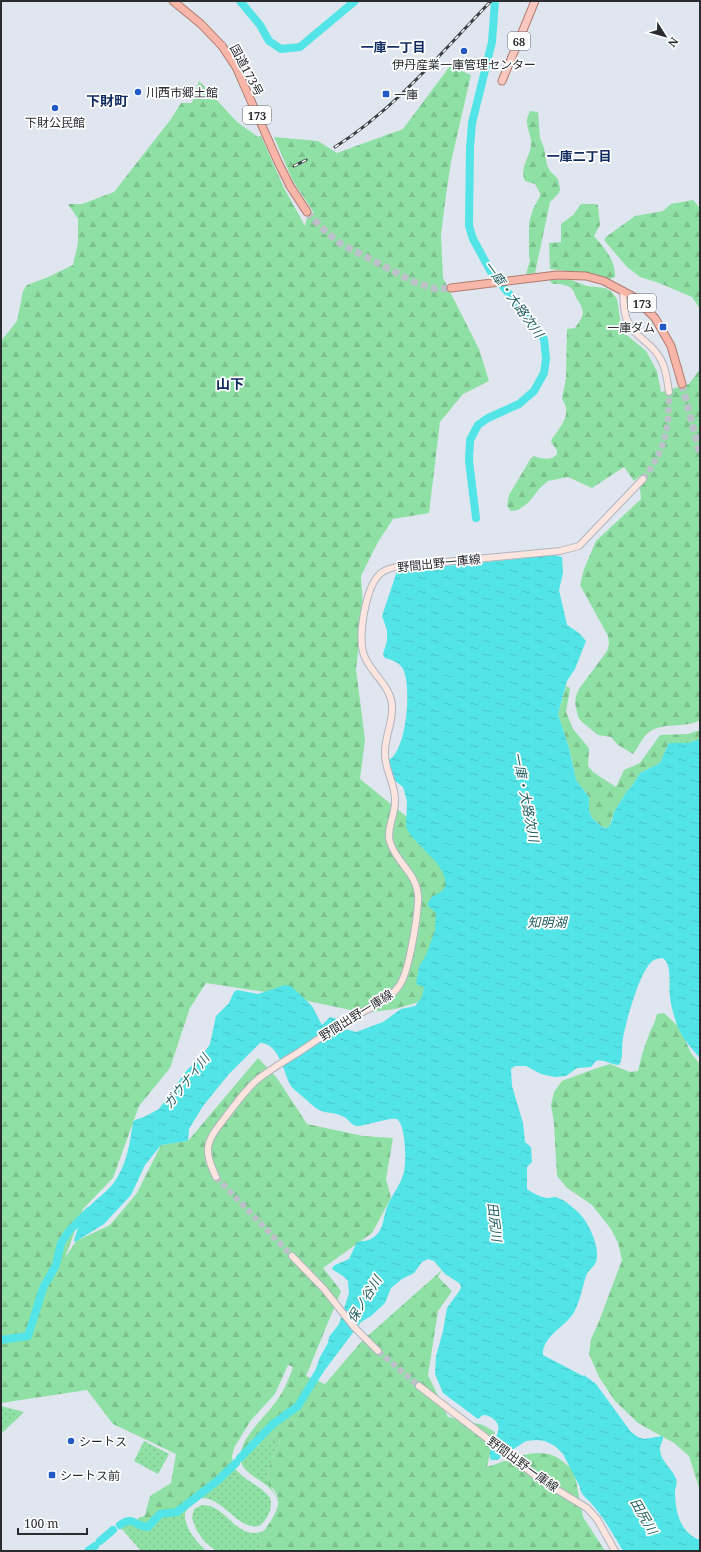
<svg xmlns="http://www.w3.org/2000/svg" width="701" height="1552" viewBox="0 0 701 1552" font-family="'Noto Serif','Noto Sans JP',serif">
<defs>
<pattern id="grass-dots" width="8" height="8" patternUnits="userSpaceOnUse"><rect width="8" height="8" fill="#8fe0a5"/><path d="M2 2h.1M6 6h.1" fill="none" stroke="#7cc08e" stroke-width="1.8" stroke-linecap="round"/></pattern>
<pattern id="forest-firs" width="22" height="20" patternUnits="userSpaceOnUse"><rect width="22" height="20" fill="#8fe0a5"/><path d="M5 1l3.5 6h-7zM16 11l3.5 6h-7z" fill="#7cc08e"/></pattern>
<pattern id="water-ripples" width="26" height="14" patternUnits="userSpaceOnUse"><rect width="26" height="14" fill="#52e4e6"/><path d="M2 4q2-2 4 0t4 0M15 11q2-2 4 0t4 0" fill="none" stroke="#48c4c6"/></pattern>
</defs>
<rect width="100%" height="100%" fill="#e0e6ef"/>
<!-- grass -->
<g fill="url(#grass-dots)">
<polygon points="1,1406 24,1412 1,1434"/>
<path d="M276 1433 280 1441 269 1467 268 1482 278 1499V1501C270 1479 243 1478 240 1458 248 1451 256 1444 267 1444L270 1438Z"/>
<polygon points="144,1441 169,1454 158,1474 134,1461"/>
<path d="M233 1465C241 1480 260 1484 270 1498 273 1508 268 1520 259 1526 238 1531 223 1496 200 1498L224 1478 228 1469Z"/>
<path d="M202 1505C228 1504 238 1546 267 1529L260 1538 262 1551H216L204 1541 197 1531 192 1518 194 1509Z"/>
<path d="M175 1509 185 1513C184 1528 196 1541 206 1551H141L121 1528C134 1518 133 1525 144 1528L167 1511Z"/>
</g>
<!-- forest -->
<g fill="url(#forest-firs)">
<path d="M450 66 471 75 451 162 446 195 441 235 443 278 479 349 489 381 463 394 440 422 429 513 393 519 378 542 361 576 363 609 356 669 365 740 360 779 438 842 453 881 426 1000 395 1009 365 1013 265 992 206 983 190 1008 170 1068 139 1106 113 1178 83 1209 66 1255H67L76 1241 110 1225 137 1193 161 1145 188 1141 258 1058 277 1078 307 1124 363 1136 393 1138 386 1179 391 1198 372 1233 323 1268 341 1291 306 1376 325 1384 361 1342 442 1270 438 1277 452 1291 438 1311 428 1375 448 1417 483 1425 495 1432 487 1467C507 1461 533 1447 554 1456 561 1459 568 1466 574 1471L583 1517 605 1551H262C261 1547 259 1539 261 1536 271 1519 290 1501 268 1484V1482L269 1467 280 1441 276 1433 270 1438 267 1444C256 1444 248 1451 240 1458 240 1438 264 1418 275 1403 283 1393 289 1379 293 1367L288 1365 275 1394 251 1420 234 1448 232 1456 233 1465 228 1469 224 1478 200 1498 191 1503 185 1513 176 1509 167 1511 147 1526 142 1525 137 1521 139 1517H142L145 1515 150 1496 171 1483 176 1454 113 1424 87 1390 1 1403V341L17 321 23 291 27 285 46 278 73 265 78 243V219L68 204H82L114 192 171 119 181 103H192L199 81 237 122 258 137 261 136 284 188 305 226 307 218 314 213 293 181 274 137 318 141 337 153 403 129Z"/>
<path d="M530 111 538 112 540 138 544 148 547 165 550 171 558 179 560 189 559 193 550 202 535 273 526 274 530 260 529 257V223L533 209 540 196V193L535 184 525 181C519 168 530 157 531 145 532 137 526 126 527 120 527 117 529 114 530 111Z"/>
<polygon points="693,200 700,208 700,309 692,297 659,283 640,277 627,267 604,240 606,237 635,216 663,211 671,204"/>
<path d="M581 204H595L598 205 600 225 594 236C605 249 615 259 615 277L610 279 595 274 550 269 549 243 561 242V224L573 215Z"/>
<path d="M550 280H571L587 286 605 288 611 291 617 299 622 331 646 351 657 371 661 392 689 384 700 369V720C685 729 663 721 648 733 642 738 638 748 633 754L618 745 611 737 598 735 582 722 578 717 575 703 576 696 579 689 607 651 609 644 608 636 580 585 584 569 596 541 641 499 640 488 644 483 640 476 634 481 624 467 592 488 568 477 548 481 540 488 528 503 518 510 511 511 507 506 509 495 531 458 534 456C541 459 552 461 557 454V450L551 442 552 439C560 427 573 414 562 399L566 378 567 329 575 328C584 315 586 313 577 299 575 297 575 293 573 290 568 284 559 284 552 284Z"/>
<polygon points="566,686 570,688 566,712 573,729 589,748 588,766 593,772 616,787 624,770 640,763 660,735 688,734 700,730 700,739 688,743 669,743 660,763 640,773 632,786 627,791 614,812 609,827 606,828 602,827 592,818 589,811 589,797 576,780 569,748 558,714"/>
<path d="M664 1013 679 1027 691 1053 700 1064V1491L689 1456 674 1443 638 1423 615 1401 599 1377 589 1354 591 1339 598 1324 622 1260 618 1243 611 1229 592 1205 567 1188 557 1176 554 1123 551 1105 554 1092 562 1081 597 1068 610 1064 630 1072 638 1071C641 1058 644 1046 649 1035 652 1026 655 1024 657 1014Z"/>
</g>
<!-- water -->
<path fill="url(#water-ripples)" d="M554 555 562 557 563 573 559 590 567 625 579 633 586 641 575 669 567 681 558 714 569 748 576 780 589 797V811L592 818 602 827 606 828 609 827 612 820 614 812 627 791 632 786 640 773 660 763 669 743H688L700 739V1058C691 1048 682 1038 677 1025 674 1016 671 1006 670 997 668 985 673 966 663 958 660 958 656 959 654 960 640 968 626 1022 623 1038 621 1047 624 1057 619 1065 611 1065 605 1059 596 1061L591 1067 577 1068 566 1076 555 1077 541 1074 526 1066H515L511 1069 512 1086 523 1123 525 1142 531 1147 532 1162 527 1167V1189C532 1193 542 1198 549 1198 553 1198 555 1196 558 1198 565 1200 572 1207 578 1212 588 1221 601 1248 596 1262 594 1267 588 1270 586 1276 582 1289 580 1302 573 1314 564 1327 542 1337 543 1355L583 1376 584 1375 596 1384 631 1432 638 1437 644 1439 663 1436C664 1441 659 1445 660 1450 660 1461 673 1469 676 1479 678 1484 675 1487 675 1491 675 1511 680 1533 700 1540V1551H623C613 1534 603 1516 590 1502 585 1497 580 1493 580 1487L563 1454 555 1446 545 1441 536 1440 526 1441 497 1460H491C484 1445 510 1430 492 1418 489 1416 487 1415 483 1415L478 1419 443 1393 435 1374 436 1356 443 1331 447 1308 460 1290 461 1286 459 1283 445 1274 434 1261 428 1259 422 1262 414 1273 402 1279 391 1288 385 1303 371 1316 361 1322 321 1375 315 1378 314 1375 320 1357 328 1343 329 1337 339 1324 349 1293 348 1281 343 1276 333 1270 332 1268 335 1265 349 1259 357 1242C362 1241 370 1241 374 1237 384 1230 383 1217 387 1207 391 1196 400 1186 403 1175 407 1165 406 1125 397 1119 392 1117 367 1125 359 1126 351 1127 349 1118 342 1116 329 1110 324 1116 311 1104 307 1100 293 1089 291 1086 284 1075 280 1043 260 1043L229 1074 203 1106 189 1129 188 1141 161 1145 145 1165 131 1195 104 1224 75 1242 74 1240C78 1229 80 1218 87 1209 95 1199 108 1192 115 1181 127 1163 130 1143 133 1122L135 1120 144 1117 159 1109 187 1070 200 1059 210 1044 216 1016 229 1003 234 992 237 990 258 994 285 985 291 986 312 1006 322 1025 330 1017 337 1019 345 1029 356 1032 383 1022 401 1009 415 1006 422 997 424 987 416 984 419 967 426 955 435 931 436 913 428 906V902L432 897 442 891 446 885 444 875 437 863 411 836 406 827 407 801 403 787 390 777 387 761C407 754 412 686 403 669 399 662 392 660 385 658L383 654 387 641V630L382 616 397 571Z"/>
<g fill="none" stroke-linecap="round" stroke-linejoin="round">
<!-- river -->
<g stroke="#52e4e6" stroke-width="8">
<polyline points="240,1 260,25 269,41 281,49 300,47 355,1"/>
<polyline points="476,518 469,461 470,440 478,425 488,418 519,404 534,391 544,373 546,359 544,339 533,323 491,272 473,239 469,226 470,148 472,123 492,42 495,1"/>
<polyline points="1,1340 28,1336 43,1288 56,1265 61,1243 69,1231 89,1211"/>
<polyline points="240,1458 273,1424 298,1406 320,1370"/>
<path d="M120 1525C134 1515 135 1527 148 1527L160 1514 177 1512 217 1481 236 1463"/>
<polyline points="100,1541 113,1530"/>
<polyline points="88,1551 95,1546"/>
</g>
<!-- secondary-tunnel -->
<g stroke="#bcc1c9" stroke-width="6" stroke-dasharray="6 3" stroke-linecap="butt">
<path d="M643 479C666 449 669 429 669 392"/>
<polyline points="216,1177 292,1256"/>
<polyline points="378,1351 419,1386"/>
</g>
<!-- trunk-tunnel -->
<g stroke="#bcc1c9" stroke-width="7" stroke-dasharray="7 3.5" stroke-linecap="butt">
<polyline points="307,212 327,233 341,244 397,273 414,282 436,289 451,288"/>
<polyline points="682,384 700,454"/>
</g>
<!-- secondary casing -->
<g stroke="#afb5be" stroke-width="8">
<g id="secondary">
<path d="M623 291C624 302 623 314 629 324 633 332 640 337 646 342 664 357 666 370 669 392"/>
<path d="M216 1177C212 1168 207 1158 208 1148 209 1137 218 1127 224 1119 235 1105 245 1090 258 1079 271 1069 286 1060 299 1052 316 1041 332 1029 350 1019 366 1009 388 1002 399 986 409 973 417 919 418 902 420 874 397 865 390 842 386 830 395 815 395 802 396 785 385 771 385 755 384 738 393 723 392 707 392 686 370 673 364 655 357 637 366 585 381 573 387 568 395 567 402 566L560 551 579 546 643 479"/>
<polyline points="292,1256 324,1289 354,1327 378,1351"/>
<polyline points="419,1386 541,1480 587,1508 597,1519 615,1551"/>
</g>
</g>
<!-- primary casing -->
<g stroke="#af7a70" stroke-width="9">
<polyline id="primary" points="502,81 535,1"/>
</g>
<!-- trunk casing -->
<g stroke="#af7a70" stroke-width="9">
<g id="trunk">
<polyline points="173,1 201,24 222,46"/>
<polyline points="290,186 307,212"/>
<polyline points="451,288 557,275 586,276 604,281 634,297 655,318 671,346 682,384"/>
</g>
</g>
<!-- secondary -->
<use href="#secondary" stroke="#fce4df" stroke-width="6"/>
<!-- primary -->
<use href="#primary" stroke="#fac8be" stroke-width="7"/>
<!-- trunk -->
<use href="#trunk" stroke="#f8b6a8" stroke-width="7"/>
<!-- rail casing -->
<g stroke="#3c3f43" stroke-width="3">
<g id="rail">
<path d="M335 147C395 109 442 52 491 1"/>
<polyline points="294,166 306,160"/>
</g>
</g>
<!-- rail -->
<use href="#rail" stroke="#fff" stroke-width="1.5" stroke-dasharray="4.5" stroke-linecap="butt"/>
<!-- trunk-bridge casing -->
<g stroke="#af7a70" stroke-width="9" stroke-linecap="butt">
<polyline id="trunk-bridge" points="222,46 236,67 278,162 290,186"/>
</g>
<!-- trunk-bridge -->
<use href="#trunk-bridge" stroke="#f8b6a8" stroke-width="7"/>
</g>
<!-- markers -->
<g fill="#2159c5" stroke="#fff" stroke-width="1.5">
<circle cx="464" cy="51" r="4"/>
<circle cx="138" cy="92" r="4"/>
<rect x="382" y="90" width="8" height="8" rx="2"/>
<circle cx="55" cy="108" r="4"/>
<rect x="659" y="323" width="8" height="8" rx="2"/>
<circle cx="71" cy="1441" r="4"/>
<rect x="48" y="1471" width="8" height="8" rx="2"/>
</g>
<g text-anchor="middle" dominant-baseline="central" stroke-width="3.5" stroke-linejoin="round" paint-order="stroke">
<!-- shield labels -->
<g fill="#fff" stroke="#6a6b6e" stroke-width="1">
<rect x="508" y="32" width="22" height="18" rx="3"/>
<rect x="243" y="106" width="28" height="18" rx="3"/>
<rect x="628" y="294" width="28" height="18" rx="3"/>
</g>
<g font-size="11" font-weight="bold" fill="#2a2c30">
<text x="519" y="41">68</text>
<text x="257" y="115">173</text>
<text x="642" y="303">173</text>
</g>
<!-- poi labels -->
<g font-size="12" fill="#2a2c30" stroke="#fff" text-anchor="start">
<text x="464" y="64" text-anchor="middle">伊丹産業一庫管理センター</text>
<text x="146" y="92">川西市郷土館</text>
<text x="394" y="94">一庫</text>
<text x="55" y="122" text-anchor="middle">下財公民館</text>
<text x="655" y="327" text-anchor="end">一庫ダム</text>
<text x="79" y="1441">シートス</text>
<text x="60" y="1475">シートス前</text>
</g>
<!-- street labels -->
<g font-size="12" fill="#2a2c30" stroke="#fff">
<text transform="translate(247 70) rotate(62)">国道173号</text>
<text transform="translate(439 563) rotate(-6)">野間出野一庫線</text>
<text transform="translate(356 1015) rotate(-32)">野間出野一庫線</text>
<text transform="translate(523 1464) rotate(36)">野間出野一庫線</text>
</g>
<!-- neighbourhood labels -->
<g font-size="13" font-weight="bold" fill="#102b60" stroke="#fff">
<text x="393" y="47">一庫一丁目</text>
<text x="579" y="156">一庫二丁目</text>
</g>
<!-- water labels -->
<g font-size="13" font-style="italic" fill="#256162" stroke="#fff">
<text transform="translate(514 299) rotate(54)">一庫・大路次川</text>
<text transform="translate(526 797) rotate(79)">一庫・大路次川</text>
<text x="547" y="922">知明湖</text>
<text transform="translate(186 1081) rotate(-52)">ガウナイ川</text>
<text transform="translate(495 1222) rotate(83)">田尻川</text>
<text transform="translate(364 1299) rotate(-58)">保ノ谷川</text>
<text transform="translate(644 1516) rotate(60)">田尻川</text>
</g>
<!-- quarter labels -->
<g font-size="14" font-weight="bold" fill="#102b60" stroke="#fff">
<text x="107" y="100">下財町</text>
<text x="230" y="383">山下</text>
</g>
</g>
<!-- border -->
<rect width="701" height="1552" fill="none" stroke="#2a2c30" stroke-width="4"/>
<!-- north arrow -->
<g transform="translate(665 36) rotate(127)" stroke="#ffffff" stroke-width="3" paint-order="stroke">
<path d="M0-3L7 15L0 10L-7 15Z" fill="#2a2c30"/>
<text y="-6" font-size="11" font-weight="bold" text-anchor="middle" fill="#2a2c30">N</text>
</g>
<!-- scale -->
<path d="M18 1528v6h69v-6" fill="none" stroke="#2a2c30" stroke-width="2"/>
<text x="24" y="1528" font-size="12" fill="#2a2c30" stroke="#ffffff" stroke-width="3" paint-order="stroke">100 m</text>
</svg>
